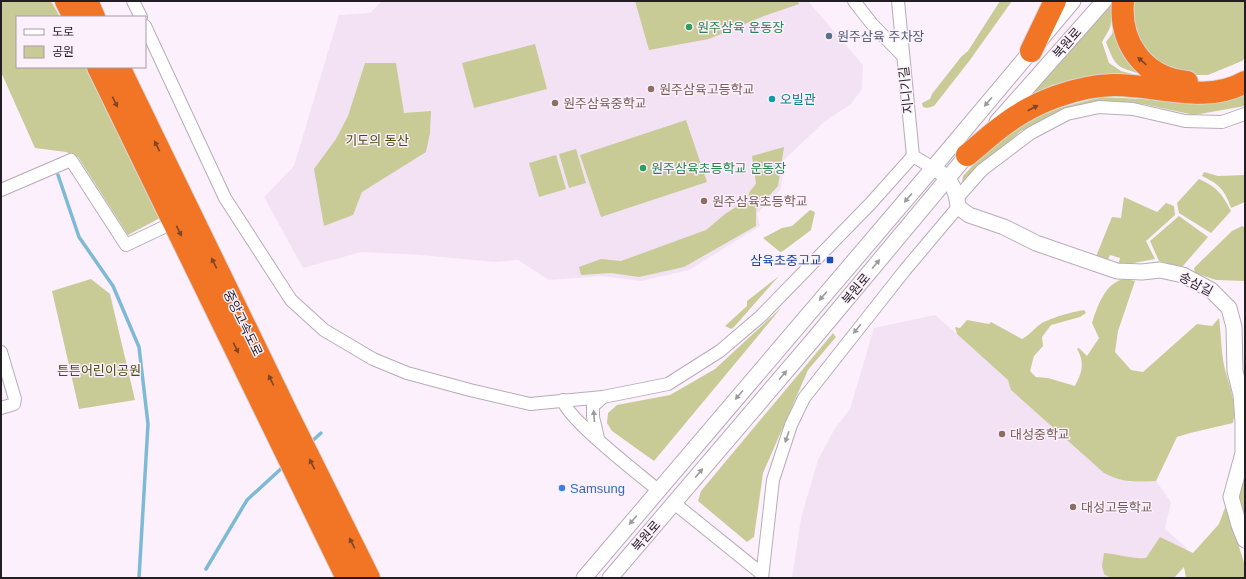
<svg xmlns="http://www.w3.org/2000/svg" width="1246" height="579" viewBox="0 0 1246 579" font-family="Helvetica,'Noto Sans KR',sans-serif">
<rect width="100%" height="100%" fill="#fcf0fc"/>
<!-- built -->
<g fill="#f3e2f4">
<polygon points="382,1 808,1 863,65 862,89 851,104 824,122 784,160 781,189 757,214 760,226 689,270 641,281 602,276 549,280 518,260 494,262 421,255 361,252 303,268 264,197 294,166 339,15 370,13"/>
<polygon points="935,315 1129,482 1156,481 1171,502 1165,529 1187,548 1166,578 792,578 801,518 818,460 834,430 850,409 874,328"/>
</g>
<!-- green -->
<g fill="#c8cb95">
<polygon points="1,1 51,1 60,17 17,17 17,67 86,67 160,218 128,235 78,157 66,152 35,148 1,72"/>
<polygon points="635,1 798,1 799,4 764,16 709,39 649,50"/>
<polygon points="1000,1 1012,1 970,60 934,106 927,108 923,107 922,103 930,99 932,94 961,57 968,51"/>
<polygon points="1112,1 1115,1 1110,28 1102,42 1109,63 1121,71 1148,78 1095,77 1052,85 1024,102"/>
<polygon points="1130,1 1245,1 1245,58 1242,61 1208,75 1185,75 1159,66 1136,43"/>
<path d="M1116 20C1116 49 1125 56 1144 75 1118 67 1116 69 1106 42L1112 34Z"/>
<polygon points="535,44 547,89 474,108 462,63"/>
<polygon points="365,63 396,63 404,113 431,111 430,133 426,152 362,192 353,215 324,226 314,169 336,139 348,116"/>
<polygon points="1245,88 1245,106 1194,115 1143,104 1110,101 1060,112 1021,131 962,183 963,176 990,147 1040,113 1101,97 1183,101"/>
<polygon points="686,120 707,182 601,217 580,155"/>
<polygon points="784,147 778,186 756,210 756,226 684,267 639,277 611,273 581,275 579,267 601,259 621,261 706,230 725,214 747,200 750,191 756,184 752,156"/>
<polygon points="576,149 586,183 569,188 559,154"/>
<polygon points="556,155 566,189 539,197 529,163"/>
<path d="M1204 172 1218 176 1245 175V202L1231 208C1225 190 1219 184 1202 176Z"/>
<path d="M1199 179C1217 187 1222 194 1231 211L1211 233 1179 213 1177 203Z"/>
<polygon points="1124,197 1157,212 1166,203 1174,206 1175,215 1146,241 1155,259 1118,266 1120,258 1110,255 1107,262 1095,259 1112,217 1121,218"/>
<polygon points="810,210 815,212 811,230 783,251 780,252 763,238 782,228 792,226"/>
<polygon points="1179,216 1208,237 1182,267 1159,261 1150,241"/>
<polygon points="1242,226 1245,228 1245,281 1216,280 1195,273 1194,268 1232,231"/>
<polygon points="787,267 734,327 731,329 725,326 747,306 747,301 779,276"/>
<polygon points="91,279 110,294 135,400 79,409 52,291"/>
<path d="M1125 279 1135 281 1118 331 1115 352 1131 370 1143 372 1197 324 1212 326 1219 318C1221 333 1221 350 1224 365 1228 384 1238 403 1233 423L1190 433 1177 437 1156 481C1138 482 1122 483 1104 473L1011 390 1008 380 957 334 955 327 960 328 967 320 989 324 991 322 1022 339C1030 335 1035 327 1042 323 1054 317 1071 312 1084 310L1086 313 1080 317 1051 325 1042 337 1043 346 1034 356 1030 371 1036 377 1048 378 1075 386C1082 373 1085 362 1077 349L1079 348 1087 356 1099 338 1092 323C1097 307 1106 281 1125 279Z"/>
<polygon points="782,307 654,461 612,431 607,423 608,413 617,405 670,395 715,369"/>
<polygon points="833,333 836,337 808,370 763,473 754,537 747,542 698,501 701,491"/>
<polygon points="1245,467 1245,519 1237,496"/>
<path d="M1226 505 1245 566V578H1186L1184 567 1174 578H1111L1104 574 1102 566 1104 553C1118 554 1132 559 1146 558L1160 537 1193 553 1219 524Z"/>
</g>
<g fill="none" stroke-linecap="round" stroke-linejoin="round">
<!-- stream -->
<g stroke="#7ebad5" stroke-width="3.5">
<polyline points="58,175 79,237 113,286 139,347 148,424 139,578"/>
<polyline points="310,443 321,433"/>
<polyline points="206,569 247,500 284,466"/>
</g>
<!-- minor casing -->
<g stroke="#b7acb8" stroke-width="14">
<g id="minor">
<polyline points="133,1 141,17"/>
<polyline points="854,1 872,24 903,56"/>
<polyline points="898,1 913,156 933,168"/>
<polyline points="145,26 225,198 291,300 324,330 373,359 407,373 470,390 530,404 603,397 668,384 720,351 761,316 871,203 913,156"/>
<polyline points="1,190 71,160 126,245 162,228"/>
<polyline points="958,197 982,170 1031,133 1067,114 1099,107 1133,109 1185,121 1222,122 1245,114"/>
<polyline points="1,352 15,399 14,404 1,408"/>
<path d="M563 400C566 418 640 475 658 490"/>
<polyline points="598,438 593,417 593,406 603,397"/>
<polyline points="674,503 762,574"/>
<polyline points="762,578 773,480 791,425 804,398 905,270 958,207"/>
</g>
</g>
<!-- tertiary casing -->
<g stroke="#b7acb8" stroke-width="17">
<g id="tertiary">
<polyline points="997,122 1104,1"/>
<path d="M941 173C952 181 957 193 958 207L969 215 1004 227 1036 243 1117 271 1142 272 1160 270 1183 275 1211 290 1229 308 1234 327 1235 371 1241 395 1243 422V453L1231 497 1239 525 1245 540"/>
<polyline points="584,578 933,168 1073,1"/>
<polyline points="610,578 812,341 973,148"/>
</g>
</g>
<!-- motorway casing -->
<g stroke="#d7d6d7" stroke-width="24">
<g id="motorway">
<polyline points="66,1 74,17"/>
<polyline points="87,1 94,17"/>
<path d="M1123 1C1119 43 1144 78 1187 82"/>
<polyline points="1031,51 1055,1"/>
<polyline points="98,67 347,578"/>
<polyline points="119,67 288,415 369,578"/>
<path d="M967 155C980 145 992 133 1005 124 1034 102 1076 86 1113 85 1155 84 1206 105 1245 82"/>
</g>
</g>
<!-- minor -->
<use href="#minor" stroke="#fff" stroke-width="12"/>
<!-- tertiary -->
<use href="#tertiary" stroke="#fff" stroke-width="15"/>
<!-- motorway -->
<use href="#motorway" stroke="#f17525" stroke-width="22"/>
</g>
<!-- one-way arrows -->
<defs><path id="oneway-solid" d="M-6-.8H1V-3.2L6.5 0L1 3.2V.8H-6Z"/></defs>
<g fill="#7f4524">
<use href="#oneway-solid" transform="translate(1142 61) rotate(-139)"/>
<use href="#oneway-solid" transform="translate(115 102) rotate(64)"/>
<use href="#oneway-solid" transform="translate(1033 108) rotate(-28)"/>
<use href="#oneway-solid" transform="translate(157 146) rotate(-116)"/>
<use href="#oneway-solid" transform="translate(179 231) rotate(64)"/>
<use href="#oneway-solid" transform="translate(214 263) rotate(-116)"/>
<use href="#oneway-solid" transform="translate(236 348) rotate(64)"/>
<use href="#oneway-solid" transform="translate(271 380) rotate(-116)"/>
<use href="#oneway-solid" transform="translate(312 464) rotate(-117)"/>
<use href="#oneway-solid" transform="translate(352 543) rotate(-117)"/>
</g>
<g fill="#9c9a9c">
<use href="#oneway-solid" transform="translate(988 102) rotate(130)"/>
<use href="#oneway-solid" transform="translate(908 198) rotate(131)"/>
<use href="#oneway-solid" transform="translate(876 264) rotate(-50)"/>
<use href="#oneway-solid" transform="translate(823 296) rotate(130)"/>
<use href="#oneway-solid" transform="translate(857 329) rotate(129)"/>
<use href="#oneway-solid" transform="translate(783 375) rotate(-50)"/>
<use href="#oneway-solid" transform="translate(739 395) rotate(130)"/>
<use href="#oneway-solid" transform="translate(594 416) rotate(-94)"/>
<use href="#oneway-solid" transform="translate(787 437) rotate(109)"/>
<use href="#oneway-solid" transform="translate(699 473) rotate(-50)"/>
<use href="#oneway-solid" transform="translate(633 520) rotate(130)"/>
</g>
<!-- markers -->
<g fill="#2e9e5b" stroke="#fcf0fc" stroke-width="1.5">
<circle cx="689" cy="27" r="4"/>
<circle cx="643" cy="168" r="4"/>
</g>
<circle fill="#5c6f8a" stroke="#fcf0fc" stroke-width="1.5" cx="829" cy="36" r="4"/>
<g fill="#8d6e63" stroke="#fcf0fc" stroke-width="1.5">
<circle cx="651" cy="89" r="4"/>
<circle cx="555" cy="103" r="4"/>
<circle cx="704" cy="201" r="4"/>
<circle cx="1002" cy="434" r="4"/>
<circle cx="1073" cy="507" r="4"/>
</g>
<circle fill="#0f9aa8" stroke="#fcf0fc" stroke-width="1.5" cx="772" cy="99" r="4"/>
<rect fill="#1a4fb4" stroke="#fcf0fc" stroke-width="1.5" x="826" y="256" width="8" height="8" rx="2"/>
<circle fill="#3f7fe0" stroke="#fcf0fc" stroke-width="1.5" cx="562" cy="488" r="4"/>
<g text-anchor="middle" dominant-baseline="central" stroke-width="3" stroke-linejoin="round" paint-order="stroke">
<!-- leisure labels -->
<g font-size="13" fill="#27864d" stroke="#fcf0fc" text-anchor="start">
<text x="697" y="27">원주삼육 운동장</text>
<text x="651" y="168">원주삼육초등학교 운동장</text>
</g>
<!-- service labels -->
<g font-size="13" fill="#4e5e75" stroke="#fcf0fc" text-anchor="start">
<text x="837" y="36">원주삼육 주차장</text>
</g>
<!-- street labels -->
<g font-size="13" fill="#221e23" stroke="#fcf0fc">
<text transform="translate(1067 43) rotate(-49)">북원로</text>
<text transform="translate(906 90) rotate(-96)">지니기길</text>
<text transform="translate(1196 284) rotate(28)">송삼길</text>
<text transform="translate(856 289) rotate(-50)">북원로</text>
<text transform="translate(243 323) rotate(64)">중앙고속도로</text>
<text transform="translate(646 536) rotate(-49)">북원로</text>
</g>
<!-- education labels -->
<g font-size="13" fill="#785e54" stroke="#fcf0fc" text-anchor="start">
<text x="659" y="89">원주삼육고등학교</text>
<text x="563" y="103">원주삼육중학교</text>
<text x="712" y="201">원주삼육초등학교</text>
<text x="1010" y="434">대성중학교</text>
<text x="1081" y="507">대성고등학교</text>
</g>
<!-- culture labels -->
<g font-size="13" fill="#0d838f" stroke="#fcf0fc" text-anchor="start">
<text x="780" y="99">오빌관</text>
</g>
<!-- park labels -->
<g font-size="13" fill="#4b4c0c" stroke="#fcf0fc">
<text x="377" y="140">기도의 동산</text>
<text x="99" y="370">튼튼어린이공원</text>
</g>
<!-- transit labels -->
<g font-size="13" fill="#164399" stroke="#fcf0fc" text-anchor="end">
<text x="822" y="260">삼육초중고교</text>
</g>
<!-- shop labels -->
<g font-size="13" fill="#366cbe" stroke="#fcf0fc" text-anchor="start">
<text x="570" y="488">Samsung</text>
</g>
</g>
<!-- border -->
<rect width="1246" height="579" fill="none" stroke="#221e23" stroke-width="4"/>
<!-- legend -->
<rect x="16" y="16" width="130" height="52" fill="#fcf0fc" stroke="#a59ca5"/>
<rect x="24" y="29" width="20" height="6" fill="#ffffff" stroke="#a59ca5"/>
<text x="52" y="36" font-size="12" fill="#221e23">도로</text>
<rect x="24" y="46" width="20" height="12" fill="#c8cb95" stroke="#a59ca5"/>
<text x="52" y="56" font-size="12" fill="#221e23">공원</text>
</svg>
